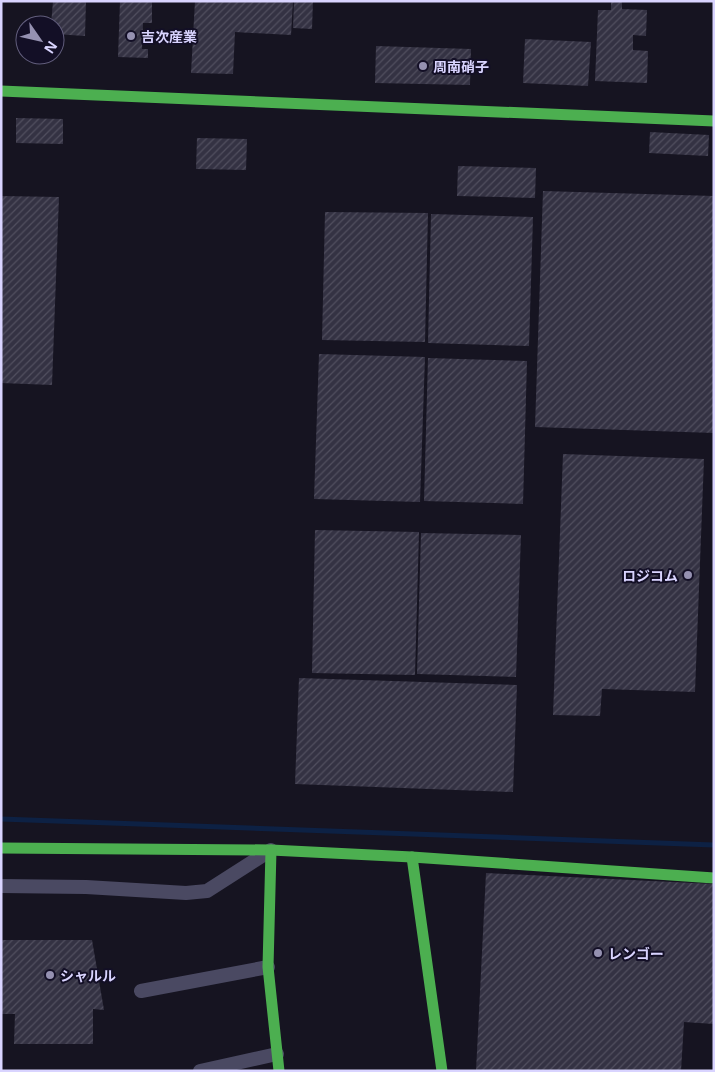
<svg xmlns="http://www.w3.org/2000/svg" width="715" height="1072" viewBox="0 0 715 1072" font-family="'Noto Sans','Noto Sans JP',sans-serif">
<defs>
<pattern id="building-hatch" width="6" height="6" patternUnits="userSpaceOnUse" patternTransform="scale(1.25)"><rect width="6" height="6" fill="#343243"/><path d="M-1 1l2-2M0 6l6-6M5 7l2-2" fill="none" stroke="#514f5f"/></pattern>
</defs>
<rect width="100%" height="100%" fill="#161421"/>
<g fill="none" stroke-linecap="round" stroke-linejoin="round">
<!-- stream -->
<polyline stroke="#0d2144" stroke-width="5" points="1,819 714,845"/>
</g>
<!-- building -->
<g fill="url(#building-hatch)">
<polygon points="53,1 86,1 85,36 55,34 55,25 51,25"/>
<polygon points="120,1 152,1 152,23 143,23 142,49 148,49 148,58 118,57"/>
<polygon points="195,1 293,1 291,35 235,32 233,74 191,73"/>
<polygon points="294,1 313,1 312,29 293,28"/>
<polygon points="611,1 622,1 622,9 647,10 646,36 633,35 633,50 648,51 647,83 595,81 598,10 611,10"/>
<polygon points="525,39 591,42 588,86 523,83"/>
<polygon points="376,46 471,49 470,85 375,83"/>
<polygon points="16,118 63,119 63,144 16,143"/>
<polygon points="650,132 709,135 708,156 649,153"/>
<polygon points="197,138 247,139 246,170 196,169"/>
<polygon points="458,166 536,168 535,198 457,196"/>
<polygon points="543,191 714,196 714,433 535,427"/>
<polygon points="1,196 59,197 52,385 1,383"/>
<polygon points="325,212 428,213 425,342 322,340"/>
<polygon points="431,214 533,217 529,346 428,343"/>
<polygon points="319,354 425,357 420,502 314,499"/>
<polygon points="428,358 527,361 523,504 424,501"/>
<polygon points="563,454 704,459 695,692 602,689 600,716 553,715"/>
<polygon points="315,530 419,532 415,675 312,673"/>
<polygon points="421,533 521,535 516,677 417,674"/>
<polygon points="299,678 517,685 513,792 295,784"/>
<polygon points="486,873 714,884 714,1024 684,1022 681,1071 476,1071"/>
<polygon points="1,940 92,940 104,1010 93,1009 93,1044 14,1044 15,1014 1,1014"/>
</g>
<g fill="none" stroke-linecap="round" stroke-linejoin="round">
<!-- street -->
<g stroke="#4a4962" stroke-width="14">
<polyline points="1,886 86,887 186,893 207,891 271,850"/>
<polyline points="141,991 268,967"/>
<polyline points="200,1071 277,1054"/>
</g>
<!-- fast -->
<g stroke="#4caf50" stroke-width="11">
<polyline points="1,91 714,121"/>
<polyline points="1,848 271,850 412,857 714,878"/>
<polyline points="271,850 268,967 279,1071"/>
<polyline points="412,857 442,1071"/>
</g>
</g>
<!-- markers -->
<g fill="#9591b1" stroke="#130f26" stroke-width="2">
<circle cx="131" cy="36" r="5"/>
<circle cx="423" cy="66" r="5"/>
<circle cx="688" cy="575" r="5"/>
<circle cx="598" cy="953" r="5"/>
<circle cx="50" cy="975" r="5"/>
</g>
<g text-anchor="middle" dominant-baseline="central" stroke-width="4" stroke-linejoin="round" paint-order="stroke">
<!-- poi labels -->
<g font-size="14" font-weight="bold" fill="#d9d4ff" stroke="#130f26" text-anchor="start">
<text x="141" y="36">吉次産業</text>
<text x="433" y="66">周南硝子</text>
<text x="678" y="575" text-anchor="end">ロジコム</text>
<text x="608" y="953">レンゴー</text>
<text x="60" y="975">シャルル</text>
</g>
</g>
<!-- border -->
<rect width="715" height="1072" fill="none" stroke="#d9d4ff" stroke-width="5"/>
<!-- north arrow -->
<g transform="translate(40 40) rotate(124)"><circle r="24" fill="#130f26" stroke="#625e7d"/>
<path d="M0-4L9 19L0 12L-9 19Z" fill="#9591b1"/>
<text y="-8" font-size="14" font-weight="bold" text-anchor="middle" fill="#d9d4ff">N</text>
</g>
</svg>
